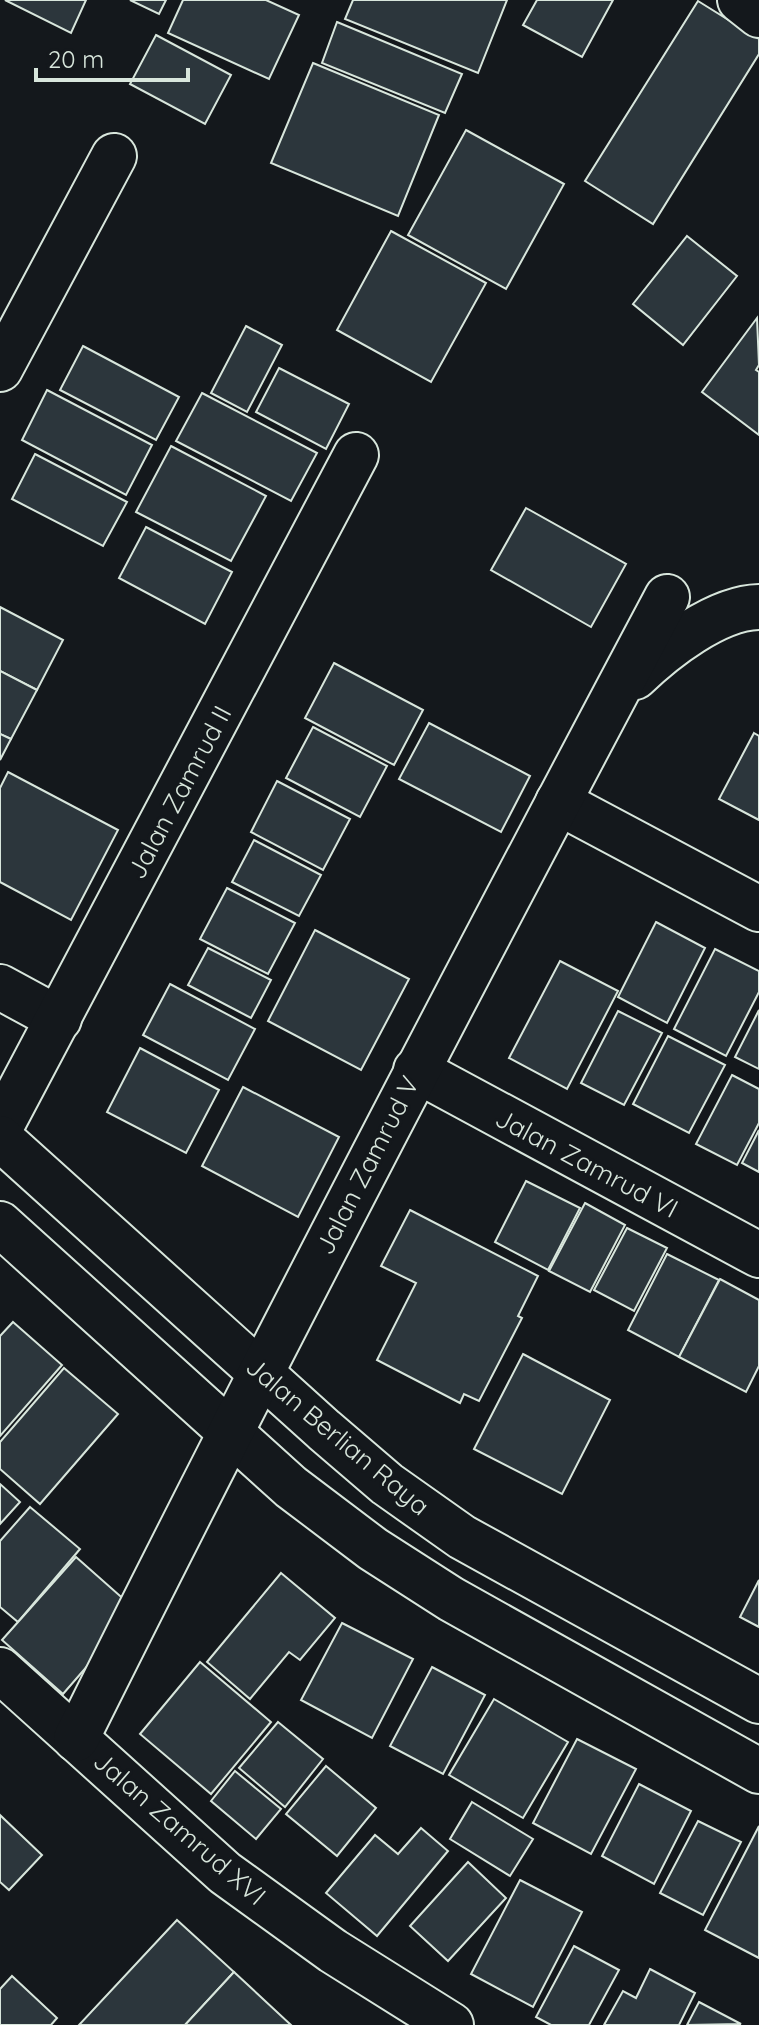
<svg xmlns="http://www.w3.org/2000/svg" width="759" height="2025" viewBox="0 0 759 2025" font-family="Quicksand,sans-serif">
<rect width="100%" height="100%" fill="#14181c"/>
<!-- building -->
<g fill="#2c363c" stroke="#d8e6dc" stroke-width="2">
<polygon points="5,0 86,0 71,33"/>
<polygon points="130,0 166,0 159,14"/>
<polygon points="183,0 266,0 299,15 269,79 168,33"/>
<polygon points="353,0 507,0 478,73 345,19"/>
<polygon points="537,0 613,0 582,57 523,25"/>
<polygon points="698,1 759,39 759,54 653,224 585,181"/>
<polygon points="337,22 462,74 445,113 322,63"/>
<polygon points="156,35 231,75 205,124 130,84"/>
<polygon points="313,63 439,115 398,216 271,163"/>
<polygon points="466,130 564,184 506,289 408,235"/>
<polygon points="391,231 486,283 431,382 337,330"/>
<polygon points="687,236 737,276 683,345 633,304"/>
<polygon points="757,318 759,365 756,370 759,372 759,435 702,392"/>
<polygon points="246,326 282,345 247,412 211,393"/>
<polygon points="83,346 179,397 156,440 60,390"/>
<polygon points="279,368 349,404 326,449 256,412"/>
<polygon points="47,390 152,445 126,495 22,440"/>
<polygon points="202,393 317,453 291,501 176,441"/>
<polygon points="171,446 266,496 231,561 136,512"/>
<polygon points="35,454 127,502 103,546 12,499"/>
<polygon points="526,508 626,564 591,627 491,570"/>
<polygon points="146,527 232,572 205,624 119,578"/>
<polygon points="0,607 63,640 37,690 0,671"/>
<polygon points="334,663 423,710 394,765 305,718"/>
<polygon points="0,671 37,690 11,739 0,734"/>
<polygon points="429,723 530,776 501,832 399,779"/>
<polygon points="313,727 387,766 360,817 286,778"/>
<polygon points="754,733 759,736 759,820 719,799"/>
<polygon points="0,734 11,739 0,760"/>
<polygon points="8,772 118,830 71,920 0,882 0,788"/>
<polygon points="277,781 350,819 323,870 251,832"/>
<polygon points="254,840 321,875 299,916 232,882"/>
<polygon points="227,888 295,923 268,974 200,939"/>
<polygon points="656,922 705,948 667,1023 618,997"/>
<polygon points="315,930 409,979 361,1070 268,1021"/>
<polygon points="208,948 271,980 251,1018 188,985"/>
<polygon points="715,949 759,971 759,992 726,1056 674,1029"/>
<polygon points="560,961 618,991 567,1089 509,1058"/>
<polygon points="170,984 255,1029 228,1080 143,1035"/>
<polygon points="759,1010 759,1069 735,1057"/>
<polygon points="618,1011 662,1033 624,1105 581,1083"/>
<polygon points="668,1036 725,1065 689,1133 633,1104"/>
<polygon points="140,1048 219,1090 186,1153 107,1112"/>
<polygon points="732,1075 759,1089 759,1123 737,1165 696,1144"/>
<polygon points="243,1087 339,1137 298,1217 202,1166"/>
<polygon points="759,1130 759,1172 742,1163"/>
<polygon points="526,1181 580,1208 548,1270 495,1242"/>
<polygon points="585,1203 625,1225 590,1292 549,1271"/>
<polygon points="410,1210 538,1276 518,1316 522,1318 479,1401 464,1394 460,1403 377,1360 416,1283 381,1266"/>
<polygon points="627,1228 667,1248 634,1311 594,1290"/>
<polygon points="667,1254 719,1280 679,1357 628,1330"/>
<polygon points="720,1279 759,1300 759,1366 746,1392 679,1357"/>
<polygon points="13,1322 62,1365 0,1436 0,1336"/>
<polygon points="523,1354 610,1400 562,1494 474,1449"/>
<polygon points="64,1368 118,1414 40,1504 0,1469 0,1442"/>
<polygon points="0,1484 20,1502 0,1524"/>
<polygon points="30,1507 80,1549 18,1622 0,1607 0,1541"/>
<polygon points="76,1557 136,1610 63,1694 2,1640"/>
<polygon points="281,1573 335,1618 300,1660 289,1652 250,1699 207,1662"/>
<polygon points="759,1580 759,1627 740,1617"/>
<polygon points="342,1623 413,1659 372,1738 301,1700"/>
<polygon points="200,1662 271,1722 211,1794 140,1734"/>
<polygon points="432,1667 485,1695 443,1774 390,1746"/>
<polygon points="494,1699 568,1742 523,1818 449,1775"/>
<polygon points="278,1722 323,1759 285,1807 239,1768"/>
<polygon points="577,1739 636,1769 591,1854 533,1823"/>
<polygon points="326,1766 376,1808 337,1856 286,1814"/>
<polygon points="235,1771 281,1809 256,1839 211,1801"/>
<polygon points="639,1784 691,1811 654,1884 602,1856"/>
<polygon points="472,1802 533,1839 510,1876 450,1839"/>
<polygon points="0,1815 42,1855 9,1890 0,1882"/>
<polygon points="698,1821 741,1842 703,1915 660,1893"/>
<polygon points="759,1826 759,1958 705,1930"/>
<polygon points="421,1828 448,1851 377,1936 326,1893 375,1835 398,1854"/>
<polygon points="468,1862 506,1898 448,1961 410,1926"/>
<polygon points="520,1880 582,1912 533,2007 471,1974"/>
<polygon points="177,1920 234,1972 185,2025 79,2025"/>
<polygon points="574,1946 619,1970 589,2025 551,2025 536,2017"/>
<polygon points="650,1969 695,1993 679,2025 604,2025 623,1991 636,1998"/>
<polygon points="234,1972 291,2025 185,2025"/>
<polygon points="12,1976 57,2018 51,2025 0,2025 0,1989"/>
<polygon points="699,2002 741,2024 687,2025"/>
</g>
<g fill="none" stroke-linecap="round" stroke-linejoin="round">
<!-- street casing -->
<g stroke="#d8e6dc" stroke-width="48">
<g id="street">
<polyline points="740,0 759,15"/>
<polyline points="0,369 114,156"/>
<path d="M635 677C664 649 716 608 759 607"/>
<polyline points="558,802 759,909"/>
<polyline points="0,987 59,1019"/>
<polyline points="416,1070 759,1255"/>
<polyline points="0,1128 356,455"/>
<polyline points="0,1138 324,1430 387,1484 462,1537 759,1701"/>
<polyline points="0,1224 291,1487 373,1549 451,1599 759,1771"/>
<polyline points="0,1670 225,1873 333,1951 451,2025"/>
<path d="M76 1739C267 1355 466 975 667 597"/>
</g>
</g>
<!-- street -->
<use href="#street" stroke="#14181c" stroke-width="44"/>
</g>
<g text-anchor="middle" dominant-baseline="central" stroke-width="6" stroke-linejoin="round" paint-order="stroke">
<!-- street labels -->
<g font-size="26" fill="#d8e6dc" stroke="#14181c">
<text transform="translate(179 792) rotate(-62)">Jalan Zamrud II</text>
<text transform="translate(587 1163) rotate(28)">Jalan Zamrud VI</text>
<text transform="translate(367 1165) rotate(-63)">Jalan Zamrud V</text>
<text transform="translate(338 1436) rotate(40)">Jalan Berlian Raya</text>
<text transform="translate(180 1828) rotate(41)">Jalan Zamrud XVI</text>
</g>
</g>
<!-- scale -->
<path d="M36 68v12h152v-12" fill="none" stroke="#d8e6dc" stroke-width="4"/>
<text x="48" y="68" font-size="24" fill="#d8e6dc" stroke="#14181c" stroke-width="6" paint-order="stroke">20 m</text>
</svg>
